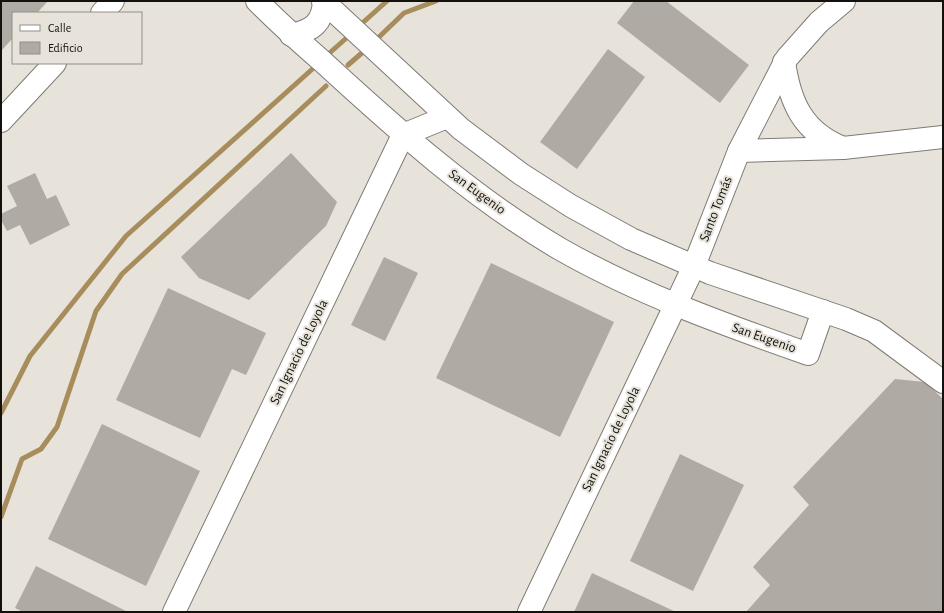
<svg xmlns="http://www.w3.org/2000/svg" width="944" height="613" viewBox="0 0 944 613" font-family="'Alegreya Sans',sans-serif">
<rect width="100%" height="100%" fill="#e7e3db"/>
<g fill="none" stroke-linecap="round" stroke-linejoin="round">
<!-- stream -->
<g stroke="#a88d5c" stroke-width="5">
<polyline points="358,27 387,1"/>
<polyline points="378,38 404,13 436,1"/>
<polyline points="325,57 351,34"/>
<polyline points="348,65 363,52"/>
<polyline points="1,413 30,356 126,236 318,64"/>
<polyline points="1,517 22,459 41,449 57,427 96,311 122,274 326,86"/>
</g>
</g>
<!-- building -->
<g fill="#afaaa3">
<polygon points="1,1 48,1 37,13 13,13 13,38 1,51"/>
<polygon points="634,1 666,1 749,65 720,103 617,23"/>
<polygon points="608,49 645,77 577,169 540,142"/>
<polygon points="291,153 337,202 326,226 249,300 199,278 181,257"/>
<polygon points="35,173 47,199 56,195 70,225 30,245 20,225 7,231 1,220 1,214 17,206 7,186"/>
<polygon points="384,257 418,273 385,341 351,325"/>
<polygon points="491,263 614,322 560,437 436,378"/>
<polygon points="168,288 266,333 246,375 232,369 200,438 116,400"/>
<polygon points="895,379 925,382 943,399 943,612 746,612 770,585 753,567 809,505 793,487"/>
<polygon points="102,424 200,471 146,586 48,539"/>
<polygon points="680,454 744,485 693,591 630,561"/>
<polygon points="36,566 128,612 23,612 15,608"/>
<polygon points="592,573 676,612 574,612"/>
</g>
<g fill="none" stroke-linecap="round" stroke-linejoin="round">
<!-- minor casing -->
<g stroke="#7f7b74" stroke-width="24">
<g id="minor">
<path d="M257 1C278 22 300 42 323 62 397 130 473 198 560 249 639 294 723 324 808 354L823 311"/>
<polyline points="323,1 461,129 521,174 571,206 631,239 710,273 846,319 874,331 943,382"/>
<polyline points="844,1 819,22 787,58 739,151 843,148 943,137"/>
<polyline points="102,13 113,1"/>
<path d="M291 35C312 31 323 23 324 1"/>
<path d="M784 62C790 103 803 132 843 148"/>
<polyline points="1,121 55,63"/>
<polyline points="174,612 403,135 447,117"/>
<polyline points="529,612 694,266 739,151"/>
</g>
</g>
<!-- minor -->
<use href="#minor" stroke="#fff" stroke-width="22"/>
</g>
<g text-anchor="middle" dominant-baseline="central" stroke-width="4" stroke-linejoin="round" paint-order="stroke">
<!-- street labels -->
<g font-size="14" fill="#13110e" stroke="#e7e3db">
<text transform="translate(477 192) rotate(36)">San Eugenio</text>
<text transform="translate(716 209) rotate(-69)">Santo Tomás</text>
<text transform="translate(764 338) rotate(19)">San Eugenio</text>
<text transform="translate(299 352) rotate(-64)">San Ignacio de Loyola</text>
<text transform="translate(611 439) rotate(-64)">San Ignacio de Loyola</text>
</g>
</g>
<!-- border -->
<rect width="944" height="613" fill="none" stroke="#13110e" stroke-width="4"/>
<!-- legend -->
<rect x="12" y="12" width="130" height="52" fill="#e7e3db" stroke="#928f89"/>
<rect x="20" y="25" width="20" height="6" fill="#ffffff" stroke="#928f89"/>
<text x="48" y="32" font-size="12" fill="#13110e">Calle</text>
<rect x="20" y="42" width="20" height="12" fill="#afaaa3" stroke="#928f89"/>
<text x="48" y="52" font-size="12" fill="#13110e">Edificio</text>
</svg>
